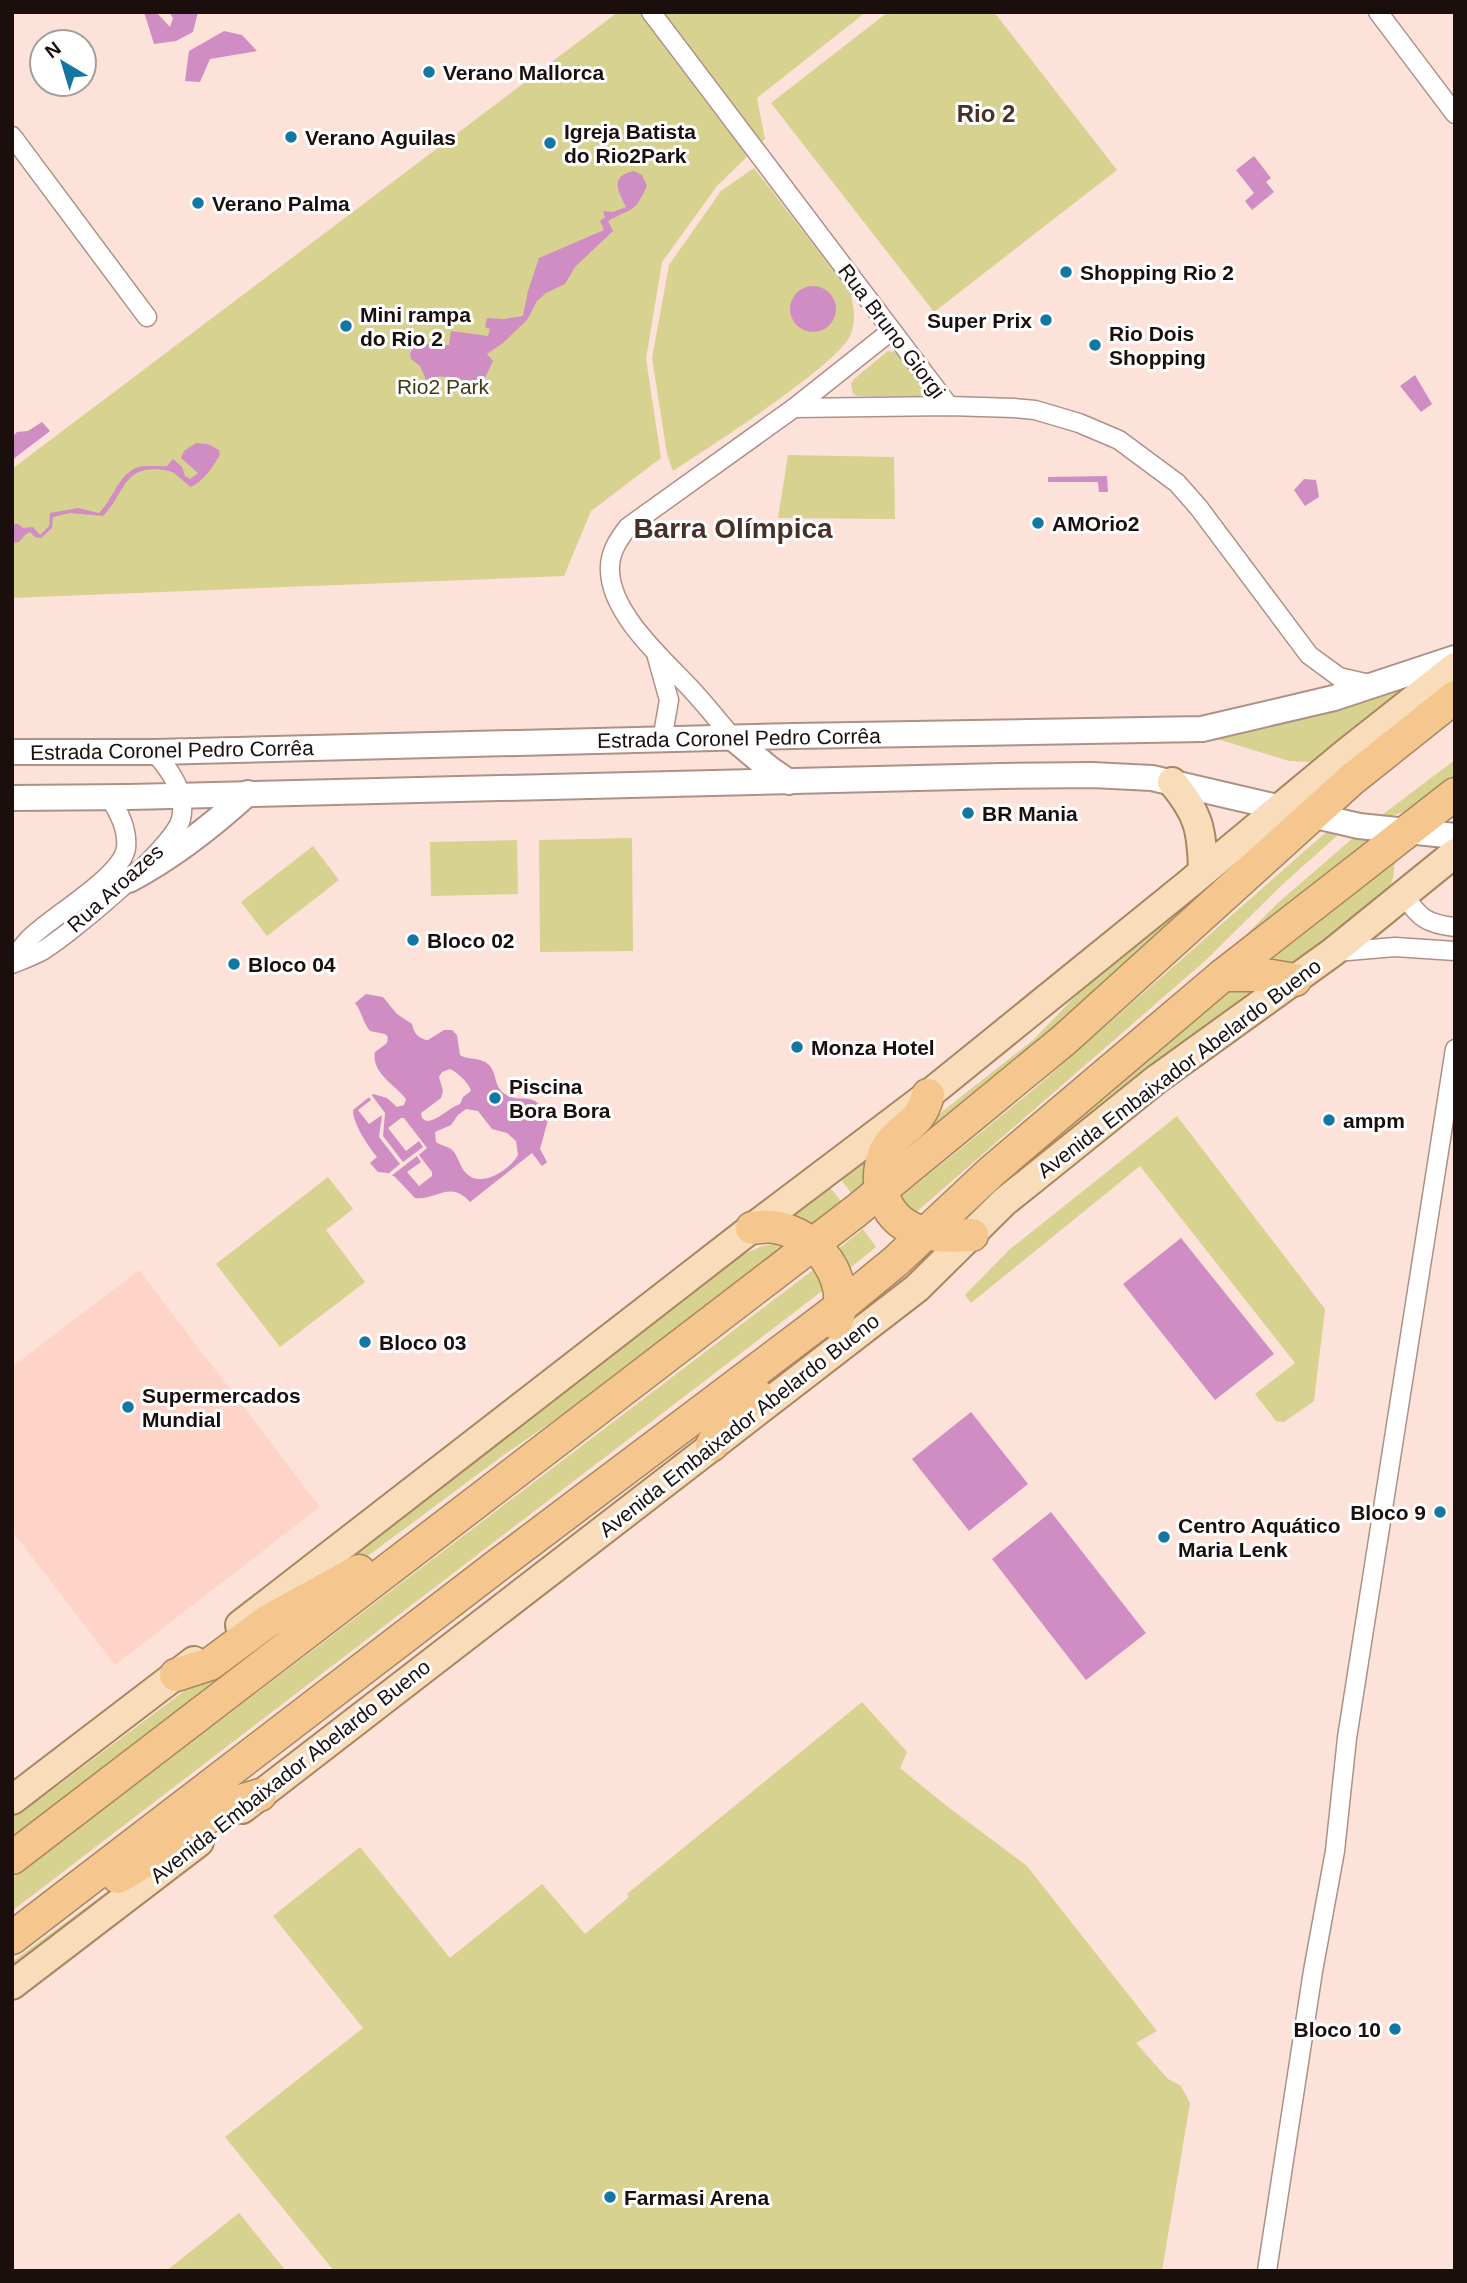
<svg xmlns="http://www.w3.org/2000/svg" width="1467" height="2283" viewBox="0 0 1467 2283" font-family="Helvetica,sans-serif">
<rect width="100%" height="100%" fill="#fce2d9"/>
<!-- built -->
<polygon fill="#fdd4c7" points="139,1270 320,1507 115,1665 12,1531 12,1367"/>
<!-- green -->
<g fill="#d7d290">
<polygon points="618,12 866,12 757,98 765,139 717,186 662,262 646,359 661,458 591,511 564,576 12,598 12,469"/>
<polygon points="888,12 994,12 1117,170 934,312 771,103"/>
<path d="M754 168 850 292C854 306 856 320 851 334 840 364 706 449 673 471L667 454 652 358 669 265 721 191Z"/>
<polygon points="888,351 899,353 926,387 925,393 920,396 858,396 853,394 851,384 854,379"/>
<polygon points="788,455 894,457 895,519 778,518"/>
<polygon points="1417,678 1310,762 1289,761 1201,734"/>
<path d="M1455 760V779C1430 797 1410 815 1378 818Z"/>
<polygon points="1276,827 1031,1050 902,1151 910,1137 1033,1040 1094,977"/>
<polygon points="1331,831 1339,834 1284,883 1206,960 913,1215 901,1199 902,1196 1033,1090 1324,834"/>
<polygon points="632,838 633,951 540,952 539,840"/>
<polygon points="1353,838 1374,841 1226,959 1245,936 1279,902"/>
<polygon points="517,840 518,894 431,896 430,842"/>
<polygon points="313,846 339,880 267,936 241,902"/>
<path d="M1395 852C1394 872 1396 884 1380 898L1292 965 1257 963Z"/>
<polygon points="1234,989 1256,989 962,1218 961,1214 1222,994"/>
<polygon points="1177,1116 1325,1309 1314,1401 1284,1422 1276,1421 1255,1394 1295,1363 1140,1166 971,1303 965,1295 1009,1250"/>
<polygon points="864,1158 867,1159 867,1181 851,1193 839,1177"/>
<polygon points="328,1177 353,1209 326,1230 365,1282 280,1347 216,1264"/>
<polygon points="828,1185 841,1201 811,1226 789,1217"/>
<polygon points="863,1229 876,1247 849,1269 837,1250"/>
<polygon points="773,1244 783,1247 663,1346 505,1454 357,1564 291,1597 740,1256 762,1246"/>
<polygon points="813,1270 817,1271 824,1288 822,1291 12,1911 12,1879"/>
<polygon points="326,1599 12,1840 12,1817 60,1784 259,1635"/>
<polygon points="862,1702 907,1752 900,1768 948,1807 1027,1866 1157,2031 1136,2043 1168,2079 1181,2086 1190,2103 1162,2271 334,2271 225,2137 363,2028 273,1916 360,1847 450,1958 542,1884 585,1934 629,1897 627,1894"/>
<polygon points="125,1881 12,1972 12,1962 115,1886"/>
<polygon points="239,2213 286,2271 166,2271"/>
</g>
<!-- water -->
<g fill="#cf8dc4" fill-rule="evenodd">
<polygon points="144,12 156,12 170,27 173,18 169,12 198,12 193,32 176,41 154,44"/>
<polygon points="224,31 242,35 257,51 210,59 200,82 185,81 189,51"/>
<polygon points="1254,156 1271,178 1266,182 1274,192 1252,210 1245,201 1254,193 1236,170"/>
<path d="M634 171 642 175 647 186C634 214 633 207 608 221L613 231 575 267 565 284 546 293 537 301 527 320 503 343 487 354 493 361 485 378C466 388 444 369 426 380L420 366 411 359 410 353 417 344 449 345 451 331 488 336 490 329 485 327 487 318 504 319 523 316 528 291 539 258 604 230 600 221 605 217 603 211 613 212 626 207C618 191 609 176 634 171Z"/>
<circle cx="813" cy="309" r="23"/>
<polygon points="1415,375 1432,404 1421,412 1400,386"/>
<polygon points="42,422 50,431 12,460 14,435 17,432 28,431"/>
<path d="M196 443 208 444 219 450 220 455C213 466 204 481 191 487 184 483 177 473 169 471 123 462 127 491 103 516L70 513 53 517 52 528 41 538 35 537 30 532 25 535 19 542 12 543V524H18L23 528 33 527 40 535 49 526 50 513 78 508 99 513C113 500 119 472 139 467 148 465 158 467 167 466L173 459 182 467 185 476 190 479 198 473 181 458 184 451Z"/>
<polygon points="1107,476 1108,492 1099,492 1098,482 1048,482 1048,477"/>
<polygon points="1304,479 1316,480 1319,497 1305,506 1294,490"/>
<path d="M366 994 383 997 397 1014 412 1024C414 1033 418 1039 428 1040L444 1030H452L457 1035 460 1055C469 1061 481 1056 490 1066 497 1075 494 1087 505 1094 523 1106 534 1086 548 1120L540 1149 547 1162 542 1166 532 1153 470 1202C450 1179 435 1201 415 1198L395 1177 388 1173 378 1172 370 1163 377 1157C368 1146 353 1124 353 1110L373 1094 387 1098 397 1107 404 1105 406 1099C395 1085 371 1073 375 1052L387 1043 388 1037 385 1034 370 1031C363 1023 362 1012 355 1003ZM450 1069C457 1072 470 1084 471 1091L463 1097 460 1104C448 1108 438 1121 426 1121L422 1118 421 1113 441 1098 443 1091 439 1077 442 1072ZM466 1109 478 1111 492 1129 507 1133 516 1141 518 1155C510 1170 480 1189 466 1173 459 1166 458 1154 451 1149 446 1146 440 1145 436 1142L435 1132 451 1125 458 1115Z"/>
<polygon points="1181,1238 1274,1354 1215,1400 1123,1284"/>
<polygon points="971,1412 1028,1484 969,1531 912,1459"/>
<polygon points="1051,1512 1146,1633 1086,1680 992,1559"/>
</g>
<!-- pier -->
<polygon fill="#fce2d9" points="371,1094 385,1113 383,1136 403,1162 423,1147 419,1141 406,1151 388,1128 401,1118 404,1118 427,1148 419,1155 432,1172 432,1176 419,1186 407,1172 421,1162 417,1156 391,1176 389,1173 400,1164 379,1137 382,1115 369,1124 358,1110 371,1100 368,1096"/>
<g fill="none" stroke-linecap="round" stroke-linejoin="round">
<!-- street casing -->
<g stroke="#af9087" stroke-width="21">
<g id="street">
<polyline points="651,12 949,406"/>
<polyline points="1378,12 1455,114"/>
<polyline points="12,136 147,317"/>
<polyline points="794,408 949,406 1014,408 1035,410 1079,423 1119,440 1177,483 1199,508 1309,655 1339,677 1374,685"/>
<polyline points="657,657 669,700 662,740"/>
<path d="M733 738C719 722 706 705 691 689 663 659 611 614 610 571 609 553 618 540 628 527L794 408 891 331"/>
<path d="M1404 895C1419 918 1427 924 1455 927"/>
<polyline points="1336,952 1395,947 1455,951"/>
<path d="M12 960C18 953 23 945 29 939 50 917 122 877 126 848 128 829 119 813 110 798"/>
<path d="M12 964C22 960 33 956 42 951 70 934 174 848 181 819 187 793 170 770 154 752"/>
<polyline points="1267,2271 1313,1971 1335,1851 1347,1738 1455,1049"/>
</g>
</g>
<!-- secondary casing -->
<g stroke="#af9087" stroke-width="28">
<g id="secondary">
<polyline points="733,738 770,769 789,782"/>
<polyline points="12,752 154,752 794,736 1202,729 1334,698 1455,658"/>
<polyline points="12,798 129,797 1002,776 1092,775 1152,778 1359,826 1455,836"/>
<path d="M129 880C172 857 212 826 248 793"/>
</g>
</g>
<!-- primary casing -->
<g stroke="#a88660" stroke-width="32">
<g id="primary">
<path d="M1172 782C1199 814 1202 830 1203 871"/>
<polyline points="240,1625 752,1228 928,1095 1186,886 1346,753 1455,667"/>
<polyline points="12,1800 194,1661"/>
<polyline points="242,1809 917,1288 1004,1202 1034,1178 1157,1079 1333,952 1455,853"/>
<polyline points="12,1985 199,1842"/>
</g>
</g>
<!-- highway casing -->
<g stroke="#a88660" stroke-width="35">
<g id="highway">
<polyline points="1223,975 1265,975 1295,980"/>
<path d="M928 1095C919 1129 900 1125 886 1150 880 1163 878 1180 882 1193 895 1235 934 1238 972 1235"/>
<path d="M752 1228C759 1227 767 1226 774 1227 819 1234 852 1280 836 1323"/>
<polyline points="712,1445 726,1419 756,1394"/>
<polyline points="176,1675 210,1664 268,1621 359,1571"/>
<polyline points="12,1858 856,1211 1064,1040 1351,780 1455,697"/>
<polyline points="118,1877 160,1852 223,1806 260,1795"/>
<polyline points="12,1938 498,1565 840,1307 896,1261 992,1171 1223,975 1455,794"/>
</g>
</g>
<!-- street -->
<use href="#street" stroke="#fff" stroke-width="18"/>
<!-- secondary -->
<use href="#secondary" stroke="#fff" stroke-width="24"/>
<!-- primary -->
<use href="#primary" stroke="#f9ddbb" stroke-width="28"/>
<!-- highway -->
<use href="#highway" stroke="#f5c68d" stroke-width="32"/>
</g>
<!-- markers -->
<g fill="#1377a3" stroke="#fff" stroke-width="2.5">
<circle cx="429" cy="72" r="7"/>
<circle cx="291" cy="137" r="7"/>
<circle cx="550" cy="143" r="7"/>
<circle cx="198" cy="203" r="7"/>
<circle cx="1066" cy="272" r="7"/>
<circle cx="1046" cy="320" r="7"/>
<circle cx="346" cy="326" r="7"/>
<circle cx="1095" cy="345" r="7"/>
<circle cx="1038" cy="523" r="7"/>
<circle cx="968" cy="813" r="7"/>
<circle cx="413" cy="940" r="7"/>
<circle cx="234" cy="964" r="7"/>
<circle cx="797" cy="1047" r="7"/>
<circle cx="495" cy="1098" r="7"/>
<circle cx="1329" cy="1120" r="7"/>
<circle cx="365" cy="1342" r="7"/>
<circle cx="128" cy="1407" r="7"/>
<circle cx="1440" cy="1512" r="7"/>
<circle cx="1164" cy="1537" r="7"/>
<circle cx="1395" cy="2029" r="7"/>
<circle cx="610" cy="2197" r="7"/>
</g>
<g text-anchor="middle" dominant-baseline="central" stroke-width="6" stroke-linejoin="round" paint-order="stroke">
<!-- poi labels -->
<g font-size="21" font-weight="bold" fill="#1a0f0c" stroke="#fff" text-anchor="start">
<text x="443" y="72">Verano Mallorca</text>
<text x="564" y="131">Igreja Batista<tspan x="564" dy="24">do Rio2Park</tspan></text>
<text x="305" y="137">Verano Aguilas</text>
<text x="212" y="203">Verano Palma</text>
<text x="1080" y="272">Shopping Rio 2</text>
<text x="360" y="314">Mini rampa<tspan x="360" dy="24">do Rio 2</tspan></text>
<text x="1032" y="320" text-anchor="end">Super Prix</text>
<text x="1109" y="333">Rio Dois<tspan x="1109" dy="24">Shopping</tspan></text>
<text x="1052" y="523">AMOrio2</text>
<text x="982" y="813">BR Mania</text>
<text x="427" y="940">Bloco 02</text>
<text x="248" y="964">Bloco 04</text>
<text x="811" y="1047">Monza Hotel</text>
<text x="509" y="1086">Piscina<tspan x="509" dy="24">Bora Bora</tspan></text>
<text x="1343" y="1120">ampm</text>
<text x="379" y="1342">Bloco 03</text>
<text x="142" y="1395">Supermercados<tspan x="142" dy="24">Mundial</tspan></text>
<text x="1426" y="1512" text-anchor="end">Bloco 9</text>
<text x="1178" y="1525">Centro Aquático<tspan x="1178" dy="24">Maria Lenk</tspan></text>
<text x="1381" y="2029" text-anchor="end">Bloco 10</text>
<text x="624" y="2197">Farmasi Arena</text>
</g>
<!-- street labels -->
<g font-size="21" fill="#1a0f0c" stroke="#fff">
<text transform="translate(892 331) rotate(53)">Rua Bruno Giorgi</text>
<text transform="translate(739 738) rotate(-1)">Estrada Coronel Pedro Corrêa</text>
<text transform="translate(172 750) rotate(-1)">Estrada Coronel Pedro Corrêa</text>
<text transform="translate(115 888) rotate(-42)">Rua Aroazes</text>
<text transform="translate(1179 1068) rotate(-37)">Avenida Embaixador Abelardo Bueno</text>
<text transform="translate(739 1425) rotate(-38)">Avenida Embaixador Abelardo Bueno</text>
<text transform="translate(290 1771) rotate(-38)">Avenida Embaixador Abelardo Bueno</text>
</g>
<!-- park labels -->
<g font-size="21" fill="#3e3a15" stroke="#fff">
<text x="443" y="386">Rio2 Park</text>
</g>
<!-- quarter labels -->
<g font-size="24" font-weight="bold" fill="#482f27" stroke="#fff">
<text x="986" y="113">Rio 2</text>
</g>
<!-- district labels -->
<g font-size="28" font-weight="bold" fill="#482f27" stroke="#fff">
<text x="733" y="528">Barra Olímpica</text>
</g>
</g>
<!-- border -->
<rect width="1467" height="2283" fill="none" stroke="#1a0f0c" stroke-width="28"/>
<!-- north arrow -->
<g transform="translate(63 63) rotate(322)"><circle r="33" fill="#ffffff" stroke="#a39f9e" stroke-width="2"/>
<path d="M0-5L12 26L0 18L-12 26Z" fill="#1377a3"/>
<text y="-10" font-size="19" font-weight="bold" text-anchor="middle" fill="#1a0f0c">N</text>
</g>
</svg>
